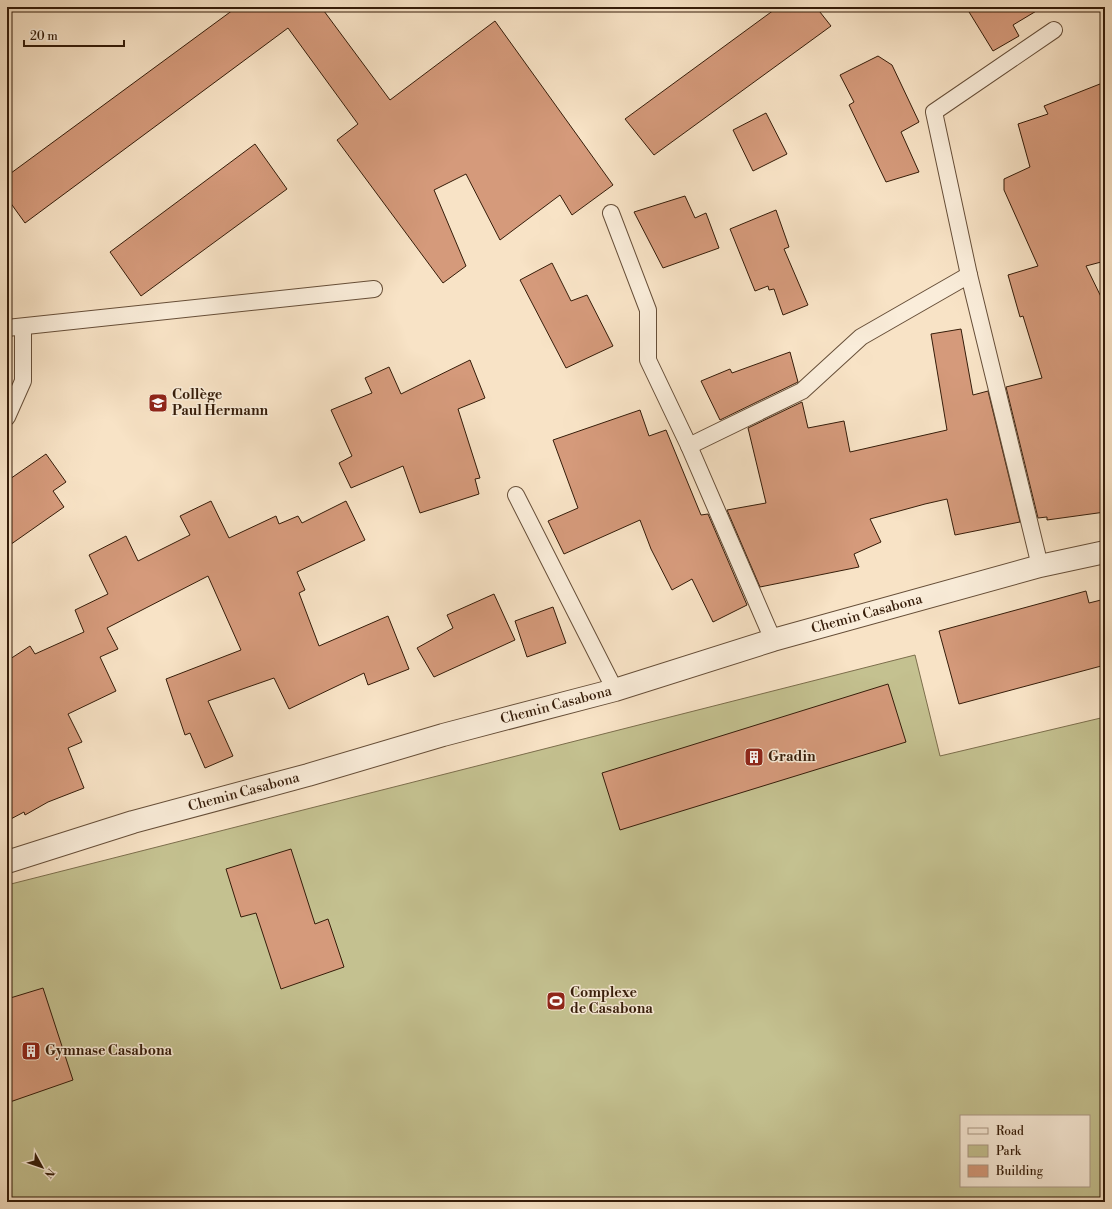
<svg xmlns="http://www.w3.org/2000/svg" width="1112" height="1209" viewBox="0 0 1112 1209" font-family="'Libre Bodoni',serif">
<rect width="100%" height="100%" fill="#f8e3c6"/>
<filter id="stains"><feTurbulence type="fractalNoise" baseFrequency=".005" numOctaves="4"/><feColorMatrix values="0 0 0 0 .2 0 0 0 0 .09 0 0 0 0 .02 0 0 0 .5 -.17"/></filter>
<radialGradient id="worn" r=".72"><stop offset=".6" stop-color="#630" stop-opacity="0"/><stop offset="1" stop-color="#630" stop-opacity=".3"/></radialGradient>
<!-- green -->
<path fill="#c4c190" stroke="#7c6e4c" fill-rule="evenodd" d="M915 655 940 756 1105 717V1202H7V885ZM961 1116H1089V1186H961Z"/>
<!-- building -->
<g fill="#d59a7b" stroke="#351c09">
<polygon points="237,7 321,7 390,100 495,21 613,185 572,215 560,195 500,240 466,174 434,190 466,266 443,283 337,140 358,124 288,28 25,223 7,198 7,176"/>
<polygon points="778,7 816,7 831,26 654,155 625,119"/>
<polygon points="966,7 1043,7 1013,25 1019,36 993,51"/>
<polygon points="878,56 892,65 919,122 901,132 919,172 886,182 849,105 854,102 840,75"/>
<polygon points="1105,82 1105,261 1086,266 1105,305 1105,512 1047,520 1047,517 1038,518 1006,387 1042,378 1023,316 1020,317 1008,275 1038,266 1004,190 1004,179 1030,167 1018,124 1048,114 1044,106"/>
<polygon points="766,113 787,154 753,171 733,130"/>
<polygon points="255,144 287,189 141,296 110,252"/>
<polygon points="685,196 695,218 706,213 719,248 663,268 634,212"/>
<polygon points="776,210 789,247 784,249 808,305 783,315 774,289 769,290 768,286 755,291 730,229"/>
<polygon points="552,263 571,301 587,295 613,346 566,368 520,280"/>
<polygon points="961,329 973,395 988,391 1020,522 955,535 947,499 925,504 870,519 881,542 854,554 859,567 760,587 727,510 766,503 748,428 802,402 808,428 844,421 850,452 947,430 931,334"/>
<polygon points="790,352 798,382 720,420 701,381 730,369 732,373"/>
<polygon points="470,360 485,398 458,409 480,478 475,479 479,494 420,513 403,466 351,488 339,463 352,456 331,410 372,393 365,378 389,367 401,394"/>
<polygon points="640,410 649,436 666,430 701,515 708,514 747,605 713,622 692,579 672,590 651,549 640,520 564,554 548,521 578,508 553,440"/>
<polygon points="46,454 66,482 53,491 64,507 7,547 7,481"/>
<polygon points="211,501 229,538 276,516 279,524 298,516 302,523 346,501 365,540 297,572 305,590 299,593 319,646 388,616 409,669 368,685 364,673 289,709 274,678 208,701 233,756 205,768 190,733 185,735 166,679 241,650 208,576 107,628 118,649 100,657 116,691 68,714 82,742 68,748 84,788 48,802 25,815 24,812 7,821 7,661 30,646 35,654 84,632 75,610 108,594 89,555 126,536 138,561 190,535 180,516"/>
<polygon points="1086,591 1089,603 1105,599 1105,665 959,704 939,631"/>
<polygon points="494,594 515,640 434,677 417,648 453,628 447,615"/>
<polygon points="553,607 566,643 527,657 515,621"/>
<polygon points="888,684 906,742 620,830 602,773"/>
<polygon points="291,849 315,924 328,919 344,967 281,989 256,913 241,917 226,869"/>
<polygon points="43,988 73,1080 7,1103 7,999"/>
</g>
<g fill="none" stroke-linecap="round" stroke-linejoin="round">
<!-- service casing -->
<g stroke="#664e38" stroke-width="18">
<g id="service">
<polyline points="611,213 648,310 648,360 689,446 773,640"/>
<polyline points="7,328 374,289"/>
<polyline points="7,417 23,381 23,327"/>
<polyline points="689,446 802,391 861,337 969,275"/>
<polyline points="516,495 615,690"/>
<polyline points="1040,566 969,275 934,112 1054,30"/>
</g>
</g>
<!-- minor casing -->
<g stroke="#664e38" stroke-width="24">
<g id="minor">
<path id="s1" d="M7 862 133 822 308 775 443 735 615 690 773 640 1040 566 1105 552"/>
</g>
</g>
<!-- service -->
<use href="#service" stroke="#faedda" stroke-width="16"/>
<!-- minor -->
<use href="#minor" stroke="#faedda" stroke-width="22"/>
</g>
<!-- icons -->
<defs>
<g id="school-square" transform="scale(1)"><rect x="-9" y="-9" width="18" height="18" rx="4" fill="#8f2418" stroke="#faedda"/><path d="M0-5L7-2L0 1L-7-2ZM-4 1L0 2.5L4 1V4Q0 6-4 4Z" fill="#fff"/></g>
<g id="building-square" transform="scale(1)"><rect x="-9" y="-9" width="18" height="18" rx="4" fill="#8f2418" stroke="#faedda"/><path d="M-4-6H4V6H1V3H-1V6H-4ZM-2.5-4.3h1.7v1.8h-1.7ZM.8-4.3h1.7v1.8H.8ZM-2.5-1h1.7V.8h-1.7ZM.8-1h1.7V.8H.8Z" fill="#fff"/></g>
<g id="stadium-square" transform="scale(1)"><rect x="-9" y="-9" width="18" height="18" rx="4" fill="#8f2418" stroke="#faedda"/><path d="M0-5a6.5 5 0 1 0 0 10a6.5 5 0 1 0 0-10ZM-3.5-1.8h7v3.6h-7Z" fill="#fff"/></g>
</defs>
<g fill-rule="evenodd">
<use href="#school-square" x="158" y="403"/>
<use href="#building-square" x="754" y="757"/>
<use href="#stadium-square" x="556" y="1001"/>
<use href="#building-square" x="31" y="1051"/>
</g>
<g text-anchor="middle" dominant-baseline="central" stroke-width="3" stroke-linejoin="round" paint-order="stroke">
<!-- poi labels -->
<g font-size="14" font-weight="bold" fill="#351c09" stroke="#faedda" text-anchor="start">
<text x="172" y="395">Collège<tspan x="172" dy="16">Paul Hermann</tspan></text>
<text x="768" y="757">Gradin</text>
<text x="570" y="993">Complexe<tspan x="570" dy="16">de Casabona</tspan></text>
<text x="45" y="1051">Gymnase Casabona</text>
</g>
<!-- street labels -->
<g font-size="14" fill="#351c09" stroke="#faedda">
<text stroke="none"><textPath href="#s1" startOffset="895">Chemin Casabona</textPath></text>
<text stroke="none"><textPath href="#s1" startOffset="571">Chemin Casabona</textPath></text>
<text stroke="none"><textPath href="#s1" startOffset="247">Chemin Casabona</textPath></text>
</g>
</g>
<!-- margin -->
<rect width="1112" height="1209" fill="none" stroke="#f8e3c6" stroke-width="24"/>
<rect x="8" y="8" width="1096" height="1193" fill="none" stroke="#351c09" stroke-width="2"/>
<rect x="12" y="12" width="1088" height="1185" fill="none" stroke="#351c09"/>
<!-- legend -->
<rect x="960" y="1115" width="130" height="72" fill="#faedda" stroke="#ab9986"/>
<rect x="968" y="1128" width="20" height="6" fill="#faedda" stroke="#ab9986"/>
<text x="996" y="1135" font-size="12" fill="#351c09">Road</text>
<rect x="968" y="1145" width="20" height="12" fill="#c4c190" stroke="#ab9986"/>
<text x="996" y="1155" font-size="12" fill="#351c09">Park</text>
<rect x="968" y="1165" width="20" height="12" fill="#d59a7b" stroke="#ab9986"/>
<text x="996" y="1175" font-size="12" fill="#351c09">Building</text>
<!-- north arrow -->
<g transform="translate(42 1167) rotate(130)" stroke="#faedda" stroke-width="3" paint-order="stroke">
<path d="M0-3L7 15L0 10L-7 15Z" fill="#351c09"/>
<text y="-6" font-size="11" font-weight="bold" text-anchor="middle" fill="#351c09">N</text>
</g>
<!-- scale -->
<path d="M24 40v6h100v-6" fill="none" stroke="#351c09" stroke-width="2"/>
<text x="30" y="40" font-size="12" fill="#351c09" stroke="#faedda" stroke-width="3" paint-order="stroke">20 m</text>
<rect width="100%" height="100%" filter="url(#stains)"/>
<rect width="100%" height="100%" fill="url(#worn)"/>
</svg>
